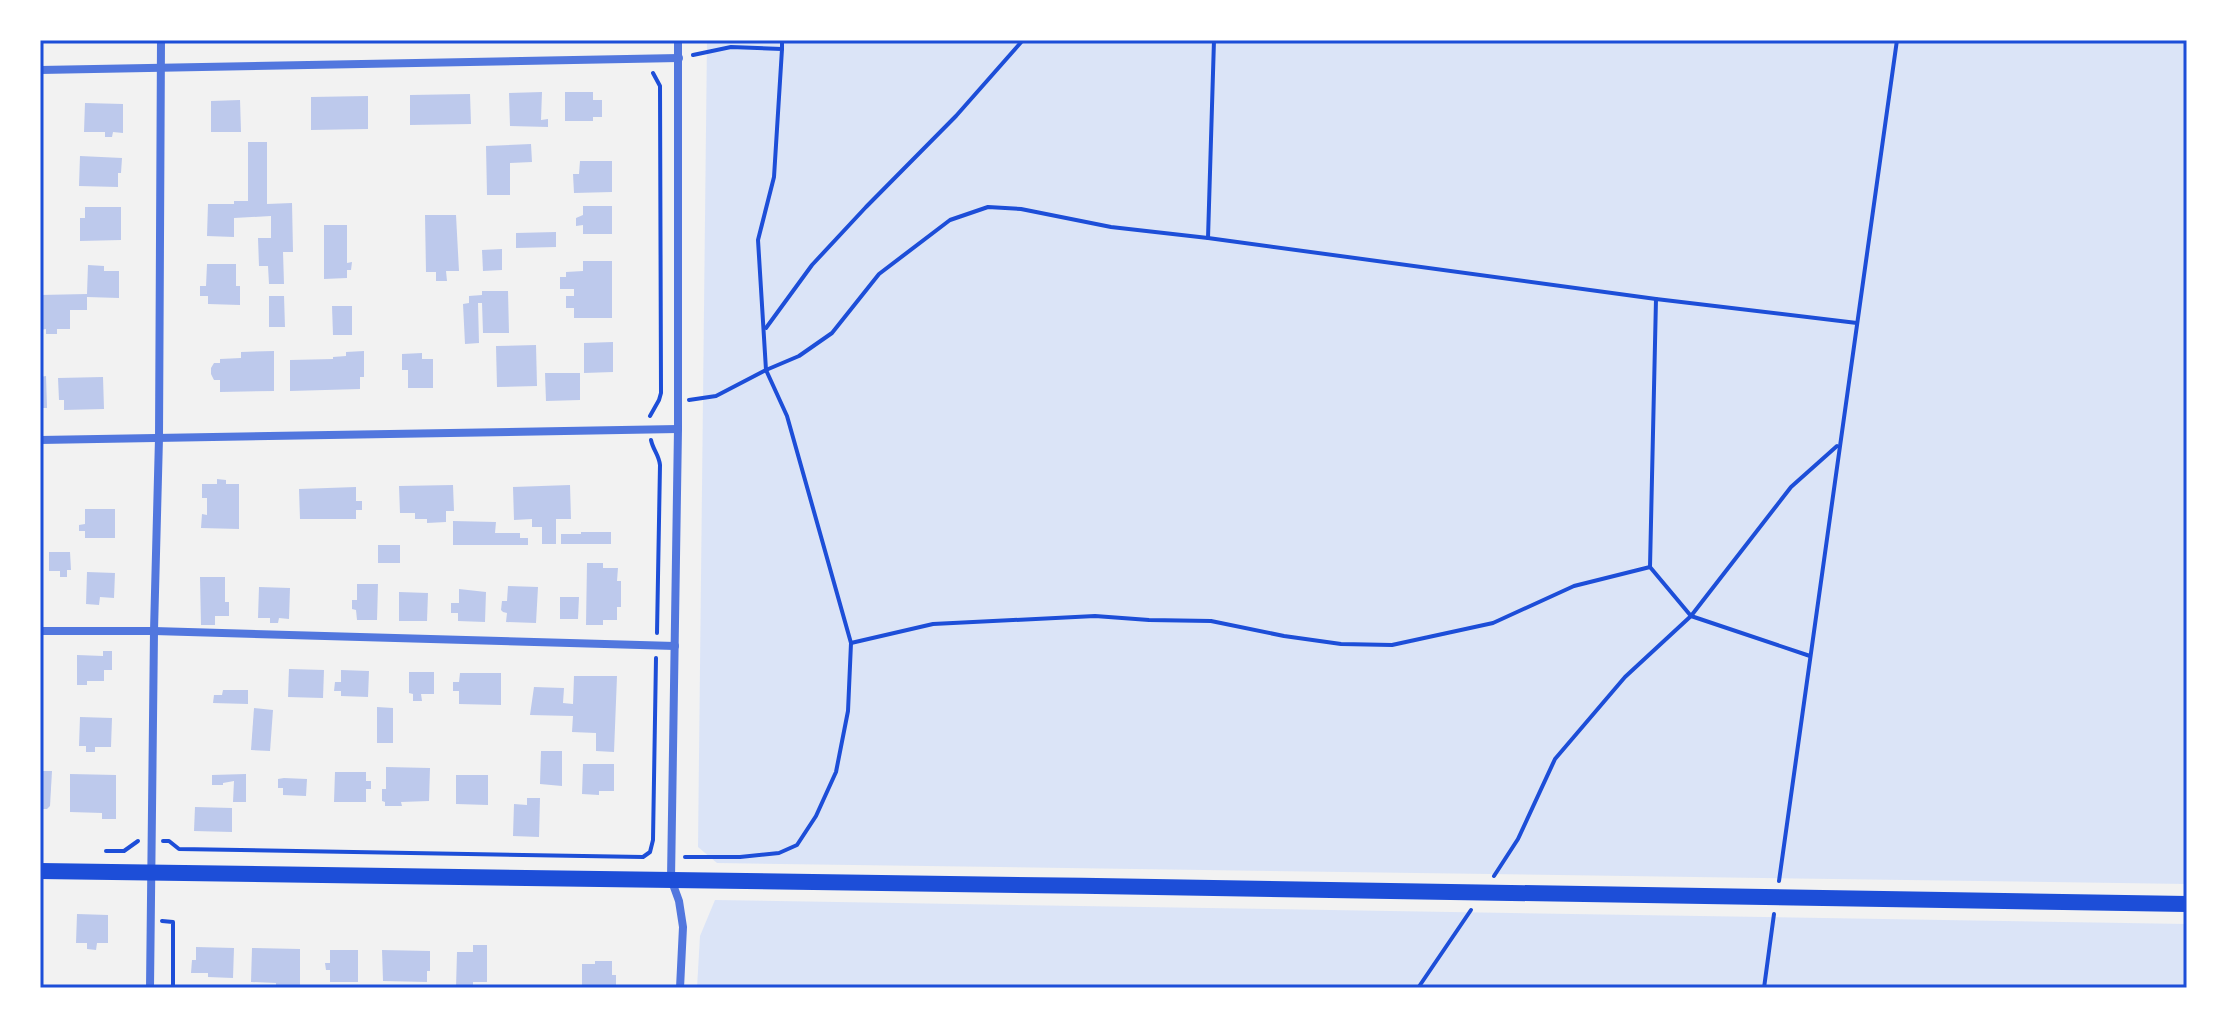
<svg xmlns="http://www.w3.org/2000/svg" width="2227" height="1028" viewBox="0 0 2227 1028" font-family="Lato,sans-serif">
<rect width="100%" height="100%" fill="#f2f2f2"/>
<!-- green -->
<g fill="#dbe4f7">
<polygon points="707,40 2187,40 2187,884 717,863 698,847"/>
<polygon points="715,900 2187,924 2187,988 697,988 700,936"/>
</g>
<!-- building -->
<g fill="#bdc9ec">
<polygon points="542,92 541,120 548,119 548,127 510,126 509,93"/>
<polygon points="565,92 593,92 593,100 602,100 602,117 593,117 593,121 565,121"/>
<polygon points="470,94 471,124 410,125 410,95"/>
<polygon points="368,96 368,129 311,130 311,97"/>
<polygon points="240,100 241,132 211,132 211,101"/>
<polygon points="85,103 123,104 123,133 113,132 112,137 105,137 105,132 84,132"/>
<polygon points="248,142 267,142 267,204 292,203 293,252 283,252 284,284 269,284 268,266 259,266 258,238 271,238 271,216 234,218 234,237 207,236 208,204 234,204 234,201 248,201"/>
<polygon points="531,144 532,162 510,163 510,195 487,195 486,146"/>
<polygon points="80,156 122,158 121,173 118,173 118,187 79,186"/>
<polygon points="580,161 612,161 612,192 574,193 573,174 579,174"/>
<polygon points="583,206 612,206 612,234 583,234 583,225 576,226 576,218 583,215"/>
<polygon points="85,207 121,207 121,240 80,241 80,218 85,218"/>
<polygon points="425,215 456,215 459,271 446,271 447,281 436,281 436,272 426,272"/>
<polygon points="324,225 347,225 347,263 352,262 351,270 347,270 347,278 324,279"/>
<polygon points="556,232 556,247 516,248 516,233"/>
<polygon points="502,249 502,270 483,271 482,250"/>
<polygon points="583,261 612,261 612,318 574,318 574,308 566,308 566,296 574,296 574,289 560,289 560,277 566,277 566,272 583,271"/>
<polygon points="207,264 236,264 236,286 240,286 240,305 208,304 208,296 200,296 200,286 206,286"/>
<polygon points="88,265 104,266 104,271 119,271 119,298 87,297 87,310 70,310 70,329 57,329 57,334 46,334 46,329 40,330 40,295 87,294"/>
<polygon points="482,291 508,291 509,333 483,333 482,303 478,303 479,343 465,344 463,304 469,303 469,296 482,295"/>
<polygon points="269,296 284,296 285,327 269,327"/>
<polygon points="332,306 352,306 352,335 333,335"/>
<polygon points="613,342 613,372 584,373 584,343"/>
<polygon points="536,345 537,386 497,387 496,346"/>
<polygon points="274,351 274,391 220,392 220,380 214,380 211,374 211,368 214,363 220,363 220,359 241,358 241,352"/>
<polygon points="364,351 364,377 360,377 360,389 290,391 290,360 333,359 333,357 346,356 346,352"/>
<polygon points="422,353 422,359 433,359 433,388 408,388 408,370 402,370 402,354"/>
<polygon points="545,373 580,373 580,400 546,401"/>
<polygon points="46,376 47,408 40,408 40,377"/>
<polygon points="103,377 104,409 64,410 64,400 59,400 58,378"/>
<polygon points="217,479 226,480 226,484 239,484 239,529 201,528 202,514 207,515 207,498 202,498 202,484 217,484"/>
<polygon points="453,485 454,511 446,511 446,522 427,523 427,519 415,519 415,513 400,513 399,486"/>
<polygon points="570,485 571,519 556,519 556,544 542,544 542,527 532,527 532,519 514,520 513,487"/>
<polygon points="356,487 356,501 362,501 362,510 356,510 356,519 300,519 299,489"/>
<polygon points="85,509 115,509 115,538 85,538 85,531 79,531 79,525 85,524"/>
<polygon points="453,521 496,522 495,533 520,533 520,538 528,538 528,545 453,545"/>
<polygon points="581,532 611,532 611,544 561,544 561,534 581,534"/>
<rect x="378" y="545" width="22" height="18"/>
<polygon points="49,552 70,552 71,570 67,570 67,577 60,577 60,571 49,571"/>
<polygon points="587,563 603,563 603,568 618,568 617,581 621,581 621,607 617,607 617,620 603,620 603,625 586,625"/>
<polygon points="87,572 115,573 114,598 100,597 99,605 86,604"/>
<polygon points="200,577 225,577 225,602 229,602 229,616 215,616 215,625 201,625"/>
<polygon points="357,584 378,584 377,620 357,620 356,610 352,609 352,600 357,600"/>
<polygon points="508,586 538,587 536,623 506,622 507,613 503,612 501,610 502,601 507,601"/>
<polygon points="259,587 290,588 289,619 279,618 278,623 270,623 270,618 258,618"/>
<polygon points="459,589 486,592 485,622 458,621 458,613 451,613 451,603 459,603"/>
<polygon points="399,592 428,593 427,621 399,621"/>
<polygon points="560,597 579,597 578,619 560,619"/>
<polygon points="103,651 112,651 112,670 104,670 104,681 87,681 87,685 77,685 77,655 103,656"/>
<polygon points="289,669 324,670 323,698 288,697"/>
<polygon points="341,670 369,671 368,697 341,696 341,691 334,691 335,682 341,682"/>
<polygon points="409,672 434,672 434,694 421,694 422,701 413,701 413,694 409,693"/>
<polygon points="460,673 501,673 501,705 459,704 459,691 453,691 453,682 459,682"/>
<polygon points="574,676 617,676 614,752 596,751 596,733 572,732 573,716 530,715 534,687 564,688 563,703 573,704"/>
<polygon points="223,690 248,690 248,704 213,703 214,695 222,695"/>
<polygon points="377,707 393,708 393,743 377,743"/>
<polygon points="254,708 273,710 270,751 251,750"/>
<polygon points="80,717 112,718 111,747 95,747 95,752 86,752 86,746 79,746"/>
<polygon points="541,751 562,751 562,786 540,784"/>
<polygon points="583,764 614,764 614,791 599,791 599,795 582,794"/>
<polygon points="386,767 430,768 429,801 401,802 402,806 385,806 385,802 382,801 382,789 386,789"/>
<polygon points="40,771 52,771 50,806 47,809 40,809"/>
<polygon points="335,772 366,772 366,781 371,781 371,789 366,789 366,802 334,802"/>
<polygon points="70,774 116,775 116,819 102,819 102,813 70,812"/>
<polygon points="246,774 246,802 233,802 234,781 223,783 223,785 212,785 212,775"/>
<polygon points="456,775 488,775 488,805 456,804"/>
<polygon points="284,778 307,779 306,796 283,795 283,788 278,788 278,779"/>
<polygon points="527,798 540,798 539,837 513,836 514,804 527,805"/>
<polygon points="195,807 232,808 232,832 194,831"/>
<polygon points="77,914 108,915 108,943 97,943 96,950 87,949 87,943 76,943"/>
<polygon points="473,945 487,945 487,982 473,982 473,988 456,988 457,952 473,952"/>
<polygon points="196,947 234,948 233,978 208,977 208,973 191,973 192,960 196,960"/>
<polygon points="252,948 300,949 300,988 276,987 276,983 251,982"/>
<polygon points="330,950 358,950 358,982 330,982 330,970 326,970 325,963 330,963"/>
<polygon points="382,950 430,951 430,971 427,971 427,982 383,981"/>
<polygon points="595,961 612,961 612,975 616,975 616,988 582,988 582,964 595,964"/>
</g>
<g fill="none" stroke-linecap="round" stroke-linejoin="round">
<!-- path -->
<g stroke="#1d4ed8" stroke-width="4">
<polyline points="782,49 782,40"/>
<polyline points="1208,238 1214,40"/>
<polyline points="1656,299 1650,567 1691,616 1810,656"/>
<polyline points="766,328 812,265 866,207 956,116 1023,40"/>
<polyline points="689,400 716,396 766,370 799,356 832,333 879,274 950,220 988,207 1021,209 1111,227 1208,238 1656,299 1857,323"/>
<polyline points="650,416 659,400 661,393 660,86 653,73"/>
<path d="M651 440C653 450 659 455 660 465L657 633"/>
<polyline points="851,643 933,624 1095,616 1149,620 1211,621 1284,636 1341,644 1392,645 1493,623 1574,586 1650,567"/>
<polyline points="163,841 169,841 179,849 643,857 650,852 653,840 656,658"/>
<polyline points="106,851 124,851 138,841"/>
<polyline points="685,857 740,857 779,853 797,845 816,816 836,772 848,711 851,643 787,416 766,370 758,240 774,177 782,49 731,47 693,55"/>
<polyline points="1494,876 1518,839 1555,759 1625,677 1691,616 1791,487 1837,446"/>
<polyline points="1779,881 1897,40"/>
<polyline points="162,921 173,922 173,988"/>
<polyline points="1418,988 1471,910"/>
<polyline points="1764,988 1774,914"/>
</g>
<!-- minor -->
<g stroke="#5277de" stroke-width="8">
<polyline points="678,40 678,429 671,879 679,901 683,927 680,988"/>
<polyline points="40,70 679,58"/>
<polyline points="40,440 678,429"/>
<polyline points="40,631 154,631 675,646"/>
<polyline points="150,988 154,631 159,438 161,40"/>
</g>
<!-- secondary -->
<path stroke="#1d4ed8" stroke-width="16" d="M40 871C756 878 1471 894 2187 904"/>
</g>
<!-- border -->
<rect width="2227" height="1028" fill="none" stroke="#ffffff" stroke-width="84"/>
<rect x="42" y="42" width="2143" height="944" fill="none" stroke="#1d4ed8" stroke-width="3"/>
</svg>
